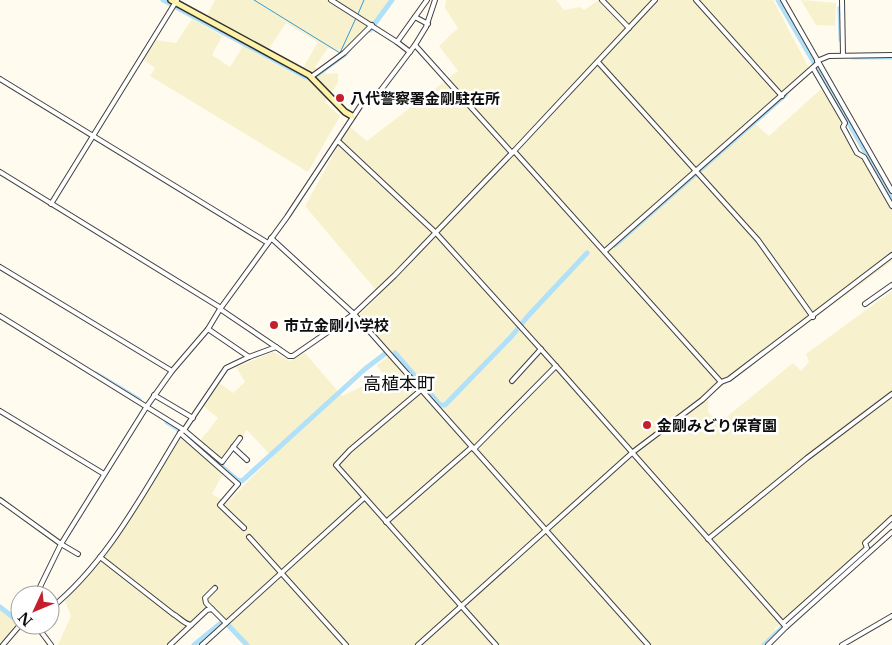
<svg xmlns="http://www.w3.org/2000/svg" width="892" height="645" viewBox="0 0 892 645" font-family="'Libre Baskerville','Noto Sans JP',serif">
<rect width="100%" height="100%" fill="#fffbef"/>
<!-- farmland -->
<g fill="#f7f2cd">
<polygon points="215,0 389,0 374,21 342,52 328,48 315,67 327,74 338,73 338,83 325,102 340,116 308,172 150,76 155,68 142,59 156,40 176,43 192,19 222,36 212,55 230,67 243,46 296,75 303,68 318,42 286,23 268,50 207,15"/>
<polygon points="446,0 556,0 564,10 580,7 584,10 599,0 773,0 811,72 755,124 769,136 821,89 833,106 892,209 892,261 708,397 708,412 719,423 793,363 801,371 809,362 806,354 892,291 892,516 865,542 867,548 775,628 776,638 770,645 248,645 217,610 209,607 166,645 58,645 71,616 65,601 91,571 104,554 123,520 181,435 223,474 212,494 227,503 272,457 247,430 222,464 199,442 218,418 202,405 220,383 233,393 245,382 236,367 273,352 290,361 305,353 342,396 378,379 383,374 377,365 392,354 359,315 380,295 305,206 349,126 367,141 458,71 439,46 458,28 445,8"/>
<polygon points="801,0 836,3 835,26 816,25"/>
<polygon points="0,608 17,622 2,642 0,641"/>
</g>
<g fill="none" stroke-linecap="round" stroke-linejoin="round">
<!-- stream -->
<g stroke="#3499d4" stroke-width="1">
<polyline points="254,0 340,53"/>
<polyline points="358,14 364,0"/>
<polyline points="340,53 356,18"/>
</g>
<!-- canal -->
<g stroke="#b1e0f9" stroke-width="5">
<polyline points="163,0 171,4"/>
<polyline points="778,0 892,198"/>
<polyline points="176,7 306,77"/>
<polyline points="840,8 841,40"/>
<polyline points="370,30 392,0"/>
<polyline points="853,57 892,57"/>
<polyline points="315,76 345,54 349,49"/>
<polyline points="615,245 785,95"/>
<polyline points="395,353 440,405 445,405 511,337 528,316 587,253"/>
<polyline points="96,374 139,400"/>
<polyline points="167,422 183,432 237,480 242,481 365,369 386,353"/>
<polyline points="0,607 19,622"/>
<polyline points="228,625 247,645"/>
<polyline points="785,625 856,562"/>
<polyline points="194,645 221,623"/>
<polyline points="764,645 782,628"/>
</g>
<!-- street casing -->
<g stroke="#414141" stroke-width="6">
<g id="street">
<polyline points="331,0 397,42 410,52"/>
<polyline points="602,0 629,28"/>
<polyline points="696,0 782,96"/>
<polyline points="783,0 892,191"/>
<polyline points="842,0 843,55"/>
<polyline points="415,17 428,24"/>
<polyline points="397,42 427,0"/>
<polyline points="415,45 512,153"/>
<polyline points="817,61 829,56 892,55"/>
<polyline points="598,62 758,240 813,317"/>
<polyline points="813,68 845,123 843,127 857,153 864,157 892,206"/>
<polyline points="311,77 344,53 372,25"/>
<polyline points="0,79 268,243"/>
<polyline points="338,141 436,233 556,366 786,627"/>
<polyline points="514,151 721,382"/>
<polyline points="0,172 221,308"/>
<polyline points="51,204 177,0"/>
<polyline points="271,238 354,314 648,645"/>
<polyline points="605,251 818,63"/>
<polyline points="0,267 172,371"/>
<polyline points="865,304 892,285"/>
<polyline points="220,309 276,347"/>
<polyline points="0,316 184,430 226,368 249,357 276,347 289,356 293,356 354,314 395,275 514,151 655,0"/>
<polyline points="208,329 249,357"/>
<polyline points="512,381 541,349"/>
<polyline points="421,390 350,450 336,465 496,645"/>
<polyline points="154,395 193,418"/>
<polyline points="0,411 104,474"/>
<polyline points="180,433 238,484 220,505 244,528"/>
<polyline points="233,447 247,460"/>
<polyline points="474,449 556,366"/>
<polyline points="0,500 61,544 78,554"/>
<polyline points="386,522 472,447"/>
<polyline points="249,537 346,645"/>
<polyline points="708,539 807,458 892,394"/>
<path d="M100 557 173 614C179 617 184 624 191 625"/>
<polyline points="36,595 61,544 147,406 172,371 208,329 220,309 287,217 361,105 381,90 415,45 426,27 435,0"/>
<path d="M50 609C107 563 142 495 180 433L184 430 222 462 240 438"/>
<polyline points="212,609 206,603 205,598 215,588"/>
<polyline points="783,623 867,548 865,543 892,518"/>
<polyline points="36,625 51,645"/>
<polyline points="3,645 20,625"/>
<polyline points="170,645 207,610 212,609 226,623"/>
<polyline points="202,645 364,498"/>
<polyline points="418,645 633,452 702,400 721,382 729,379 892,255"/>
<polyline points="768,645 786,627 892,532"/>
<polyline points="842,645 892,616"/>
</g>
</g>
<!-- secondary casing -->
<g stroke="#303030" stroke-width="8">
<polyline id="secondary" points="171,0 309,75 345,112 352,116"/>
</g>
<!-- street -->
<use href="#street" stroke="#fff" stroke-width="4"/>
<!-- secondary -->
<use href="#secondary" stroke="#fff3aa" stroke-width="5"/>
</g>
<!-- markers -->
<g fill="#c51f2b" stroke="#fff" stroke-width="2">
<circle cx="340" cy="98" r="5"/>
<circle cx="274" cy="325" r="5"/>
<circle cx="647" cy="425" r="5"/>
</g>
<g text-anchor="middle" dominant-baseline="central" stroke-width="5" stroke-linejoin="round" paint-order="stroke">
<!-- poi labels -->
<g font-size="15" font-weight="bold" fill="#0e0e0e" stroke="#fff" text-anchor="start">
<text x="350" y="98">八代警察署金剛駐在所</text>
<text x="284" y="325">市立金剛小学校</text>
<text x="657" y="425">金剛みどり保育園</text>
</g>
<!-- quarter labels -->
<g font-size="18" fill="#0e0e0e" stroke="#fff">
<text x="399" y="384">高植本町</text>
</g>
</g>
<!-- north arrow -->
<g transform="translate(35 610) rotate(226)"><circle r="24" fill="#ffffff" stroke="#9f9f9f"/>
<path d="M0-4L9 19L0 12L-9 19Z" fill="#c51f2b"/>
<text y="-8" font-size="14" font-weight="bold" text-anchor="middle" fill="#0e0e0e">N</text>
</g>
</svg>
